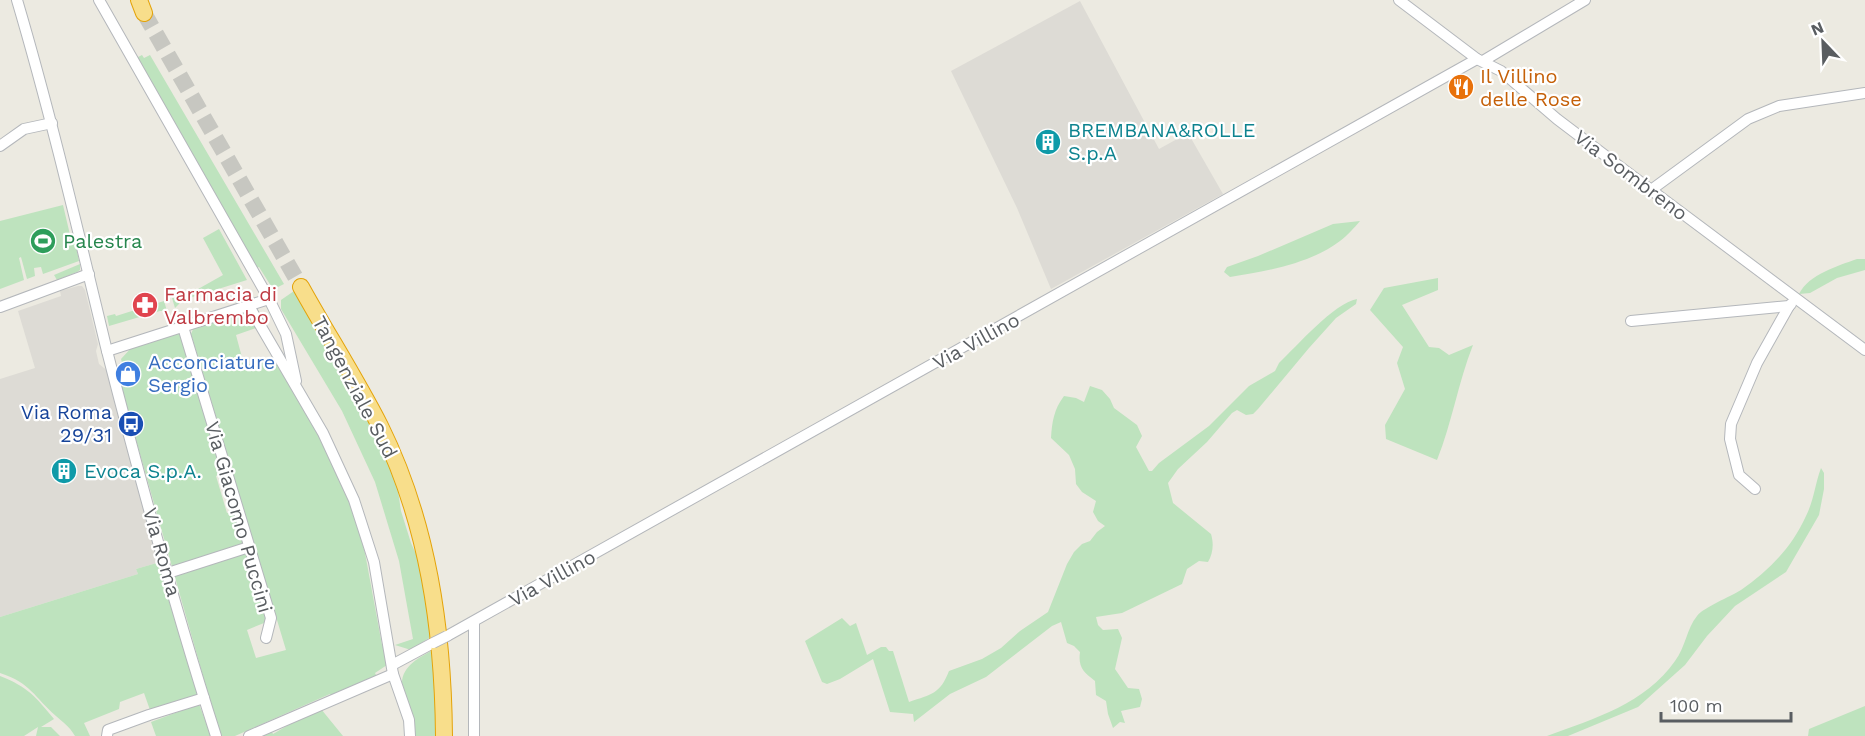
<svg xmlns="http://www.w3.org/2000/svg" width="1865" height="736" viewBox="0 0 1865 736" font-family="'Work Sans',sans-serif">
<rect width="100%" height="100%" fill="#eceae1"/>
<!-- industrial -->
<g fill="#dddbd5">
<polygon points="1080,1 1159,149 1188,133 1223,194 1051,289 1017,208 951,71"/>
<polygon points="78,286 82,286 85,290 98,344 96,351 99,364 109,372 160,562 136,569 138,574 0,617 0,379 35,368 18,311 61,296 60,291"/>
</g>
<!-- green -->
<g fill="#bee3be">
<polygon points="142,55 144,58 150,55 284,284 276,288 271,286 259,267 257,268 136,58"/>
<polygon points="63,205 71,239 75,239 79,261 43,274 41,267 34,268 35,276 27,279 21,257 19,258 24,280 0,289 0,221"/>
<path d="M1360 221C1354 228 1347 236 1340 241 1310 264 1266 271 1230 277L1224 272 1227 267 1258 256 1333 224Z"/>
<polygon points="219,229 247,280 183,300 175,308 172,298 191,293 223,275 203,238"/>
<path d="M1857 259H1865V270L1837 278 1810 293 1799 294C1809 274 1838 266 1857 259Z"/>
<polygon points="80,264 80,270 77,272 57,280 54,275"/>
<path d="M1438 278V290L1402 305 1429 347 1439 348 1449 355 1473 345C1458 383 1452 423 1437 460L1386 439 1385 425 1405 389 1397 363 1403 347 1370 310 1384 288Z"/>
<polygon points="294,291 368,420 397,484 401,511 411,543 421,565 432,636 411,650 395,645 413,639 399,561 375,482 342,411 281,309 281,300"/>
<path d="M1357 299 1356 304 1336 318 1309 348 1258 409 1253 414 1246 415 1237 410 1232 413 1207 442 1178 469 1168 483 1173 503 1211 534C1214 544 1213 553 1208 562L1199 561 1187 569 1182 584 1122 613 1096 617 1098 625 1103 630 1118 629 1122 638 1115 669 1128 688 1139 689 1142 699 1140 707 1121 711 1125 723 1120 722 1113 728 1108 714 1106 701 1096 695 1095 681C1083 672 1078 667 1080 652L1074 646 1067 643 1061 622 1052 626 986 677 950 694 914 722 913 714 890 712 873 659 840 679 827 684 822 682 805 641 842 618 850 626 856 623 867 655 881 647H886L889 651H893L909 702C932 694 940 694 949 671L982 659 1001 648 1020 631 1048 612 1067 564 1074 552 1082 544 1090 541 1097 532 1105 526 1098 521 1093 512 1096 501 1082 492 1076 484 1075 469 1069 455 1051 438C1052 422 1054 409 1064 396L1076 398 1084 402 1090 386 1102 390 1110 399 1114 408 1137 425 1142 436 1136 447 1149 471H1152L1159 463 1209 426 1249 386 1275 371 1279 363C1297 346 1334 303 1357 299Z"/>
<polygon points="164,301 167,311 160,311 109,326 107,316 115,314 116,316"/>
<polygon points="247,310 256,328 236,335 244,365 273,359 306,410 353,508 365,553 382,645 387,655 387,665 375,673 378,679 332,698 330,694 235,736 220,736 119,380 126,378 121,359 132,347 180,332 222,473 216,476 227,513 234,512 267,616 264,623 247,630 256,658 286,650 191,334 194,327"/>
<path d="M1821 468 1824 473V489L1819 515 1786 572 1735 606 1707 636 1685 665 1638 707 1568 736H1547C1594 719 1646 703 1675 661 1685 648 1687 628 1697 616 1704 607 1730 597 1741 590 1769 571 1792 547 1806 516 1814 500 1815 484 1821 468Z"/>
<path d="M160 562 198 696 150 710 144 693 120 702 119 709 84 723 90 736H75C68 725 65 724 56 716 34 697 31 683 0 673V617L138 574 136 569Z"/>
<path d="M433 650 437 736H415L413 716 402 683C402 666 420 657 433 650Z"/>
<path d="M0 676C28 687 35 696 54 719L41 727H51L60 736H36L38 727 24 736H0Z"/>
<polygon points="199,704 211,736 156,736 151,722"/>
<polygon points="1865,706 1865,736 1808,736 1809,729"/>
<polygon points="321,709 343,736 259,736 271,730 273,734 302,717"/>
</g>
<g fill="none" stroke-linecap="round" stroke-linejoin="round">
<!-- highway-tunnel -->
<polyline stroke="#c7c7c1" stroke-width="16" stroke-dasharray="16 8" stroke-linecap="butt" points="144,13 301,287"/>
<!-- minor casing -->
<g stroke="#b4b7bb" stroke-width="12">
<g id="minor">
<path d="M17 0C51 115 78 231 106 347 139 476 175 609 216 736"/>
<polyline points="99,0 269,299 286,334 296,381"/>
<polyline points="1399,0 1477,59 1501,71 1557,119 1615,163 1865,350"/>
<polyline points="1483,61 1585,0"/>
<polyline points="0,146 24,129 52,123"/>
<polyline points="1651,190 1748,119 1779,106 1865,93"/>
<polyline points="249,306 323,433 354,500 374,562 393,674 409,720 410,736"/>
<polyline points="0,307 89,274"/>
<polyline points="1631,321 1789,306 1791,304"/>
<polyline points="183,327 271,618 266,638"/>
<polyline points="107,351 269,299"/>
<polyline points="1755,489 1739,475 1730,439 1731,424 1757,363 1789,306"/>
<polyline points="168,573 249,547"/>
<polyline points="474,622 474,736"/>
<polyline points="447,636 1477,59"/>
<polyline points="392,665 433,643"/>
<polyline points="107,736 108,730 149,715 204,698"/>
<polyline points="249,736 393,674"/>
</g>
</g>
<!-- highway casing -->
<g stroke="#e4a309" stroke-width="18">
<g id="highway">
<polyline points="139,0 144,13"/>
<path d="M301 287C327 334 356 379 380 426 428 523 443 629 444 736"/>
</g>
</g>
<!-- minor -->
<use href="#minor" stroke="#fff" stroke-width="10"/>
<!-- highway -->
<use href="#highway" stroke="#f8de8b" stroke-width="16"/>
<!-- minor-bridge casing -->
<g stroke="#b4b7bb" stroke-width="12" stroke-linecap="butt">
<polyline id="minor-bridge" points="433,643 447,636"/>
</g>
<!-- minor-bridge -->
<use href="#minor-bridge" stroke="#fff" stroke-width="10"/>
</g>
<!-- icons -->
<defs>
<g id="restaurant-disc" transform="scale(1.35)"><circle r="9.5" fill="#e8710a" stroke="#fff"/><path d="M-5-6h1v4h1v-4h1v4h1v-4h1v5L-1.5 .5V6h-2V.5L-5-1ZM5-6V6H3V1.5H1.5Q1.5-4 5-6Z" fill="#fff"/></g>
<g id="building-disc" transform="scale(1.35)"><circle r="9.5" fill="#0f9aa8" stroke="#fff"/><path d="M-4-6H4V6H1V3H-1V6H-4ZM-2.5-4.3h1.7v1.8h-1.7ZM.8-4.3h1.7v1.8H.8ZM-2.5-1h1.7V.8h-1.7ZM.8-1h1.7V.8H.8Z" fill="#fff"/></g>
<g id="stadium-disc" transform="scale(1.35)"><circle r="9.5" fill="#2e9e5b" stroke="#fff"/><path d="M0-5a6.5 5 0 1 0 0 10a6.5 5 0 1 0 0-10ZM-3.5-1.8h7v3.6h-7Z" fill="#fff"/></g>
<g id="pharmacy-disc" transform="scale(1.35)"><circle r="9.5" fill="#e0444e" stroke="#fff"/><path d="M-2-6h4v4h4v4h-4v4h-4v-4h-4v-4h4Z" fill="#fff"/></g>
<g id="shop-disc" transform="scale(1.35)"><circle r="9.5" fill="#3f7fe0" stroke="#fff"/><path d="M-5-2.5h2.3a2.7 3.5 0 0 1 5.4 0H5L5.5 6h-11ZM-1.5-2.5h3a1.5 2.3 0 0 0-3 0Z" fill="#fff"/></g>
<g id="bus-disc" transform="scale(1.35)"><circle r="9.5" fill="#1a4fb4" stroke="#fff"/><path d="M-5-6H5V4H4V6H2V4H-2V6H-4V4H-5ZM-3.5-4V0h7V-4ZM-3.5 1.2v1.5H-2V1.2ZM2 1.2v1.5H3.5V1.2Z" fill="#fff"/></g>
</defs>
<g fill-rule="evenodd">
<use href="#restaurant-disc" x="1461" y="87"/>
<use href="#building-disc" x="1048" y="142"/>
<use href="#stadium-disc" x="43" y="241"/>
<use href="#pharmacy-disc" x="145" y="305"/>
<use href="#shop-disc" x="128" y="374"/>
<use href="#bus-disc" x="131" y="424"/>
<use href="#building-disc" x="64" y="471"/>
</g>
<g text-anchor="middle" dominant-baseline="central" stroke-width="4.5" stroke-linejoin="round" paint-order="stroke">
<!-- food labels -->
<g font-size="20" fill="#c56008" stroke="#fff" text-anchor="start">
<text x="1480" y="76">Il Villino<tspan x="1480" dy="23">delle Rose</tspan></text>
</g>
<!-- culture labels -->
<g font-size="20" fill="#0d838f" stroke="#fff" text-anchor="start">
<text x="1068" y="130">BREMBANA&amp;ROLLE<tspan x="1068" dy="23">S.p.A</tspan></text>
<text x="84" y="471">Evoca S.p.A.</text>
</g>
<!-- street labels -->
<g font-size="20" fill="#595d61" stroke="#fff">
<text transform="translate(1631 175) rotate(37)">Via Sombreno</text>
<text transform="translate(976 341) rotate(-29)">Via Villino</text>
<text transform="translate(355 387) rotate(62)">Tangenziale Sud</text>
<text transform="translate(239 517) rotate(74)">Via Giacomo Puccini</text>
<text transform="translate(162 552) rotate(74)">Via Roma</text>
<text transform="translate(552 578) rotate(-29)">Via Villino</text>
</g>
<!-- leisure labels -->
<g font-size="20" fill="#27864d" stroke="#fff" text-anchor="start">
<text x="63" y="241">Palestra</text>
</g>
<!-- health labels -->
<g font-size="20" fill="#be3a42" stroke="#fff" text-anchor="start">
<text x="164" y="294">Farmacia di<tspan x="164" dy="23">Valbrembo</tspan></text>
</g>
<!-- shop labels -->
<g font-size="20" fill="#366cbe" stroke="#fff" text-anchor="start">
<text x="148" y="362">Acconciature<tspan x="148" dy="23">Sergio</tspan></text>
</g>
<!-- transit labels -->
<g font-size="20" fill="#164399" stroke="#fff" text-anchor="end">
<text x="112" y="412">Via Roma<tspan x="112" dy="23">29/31</tspan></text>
</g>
</g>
<!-- north arrow -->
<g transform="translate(1823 42) rotate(337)" stroke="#ffffff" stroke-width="4.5" paint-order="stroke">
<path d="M0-4.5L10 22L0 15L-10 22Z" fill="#595d61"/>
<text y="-9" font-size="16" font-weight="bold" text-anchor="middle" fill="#595d61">N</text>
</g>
<!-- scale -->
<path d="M1661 712v9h130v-9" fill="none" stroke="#595d61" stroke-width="3"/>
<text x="1670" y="712" font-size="18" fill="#595d61" stroke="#ffffff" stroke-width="4.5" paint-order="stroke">100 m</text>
</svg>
